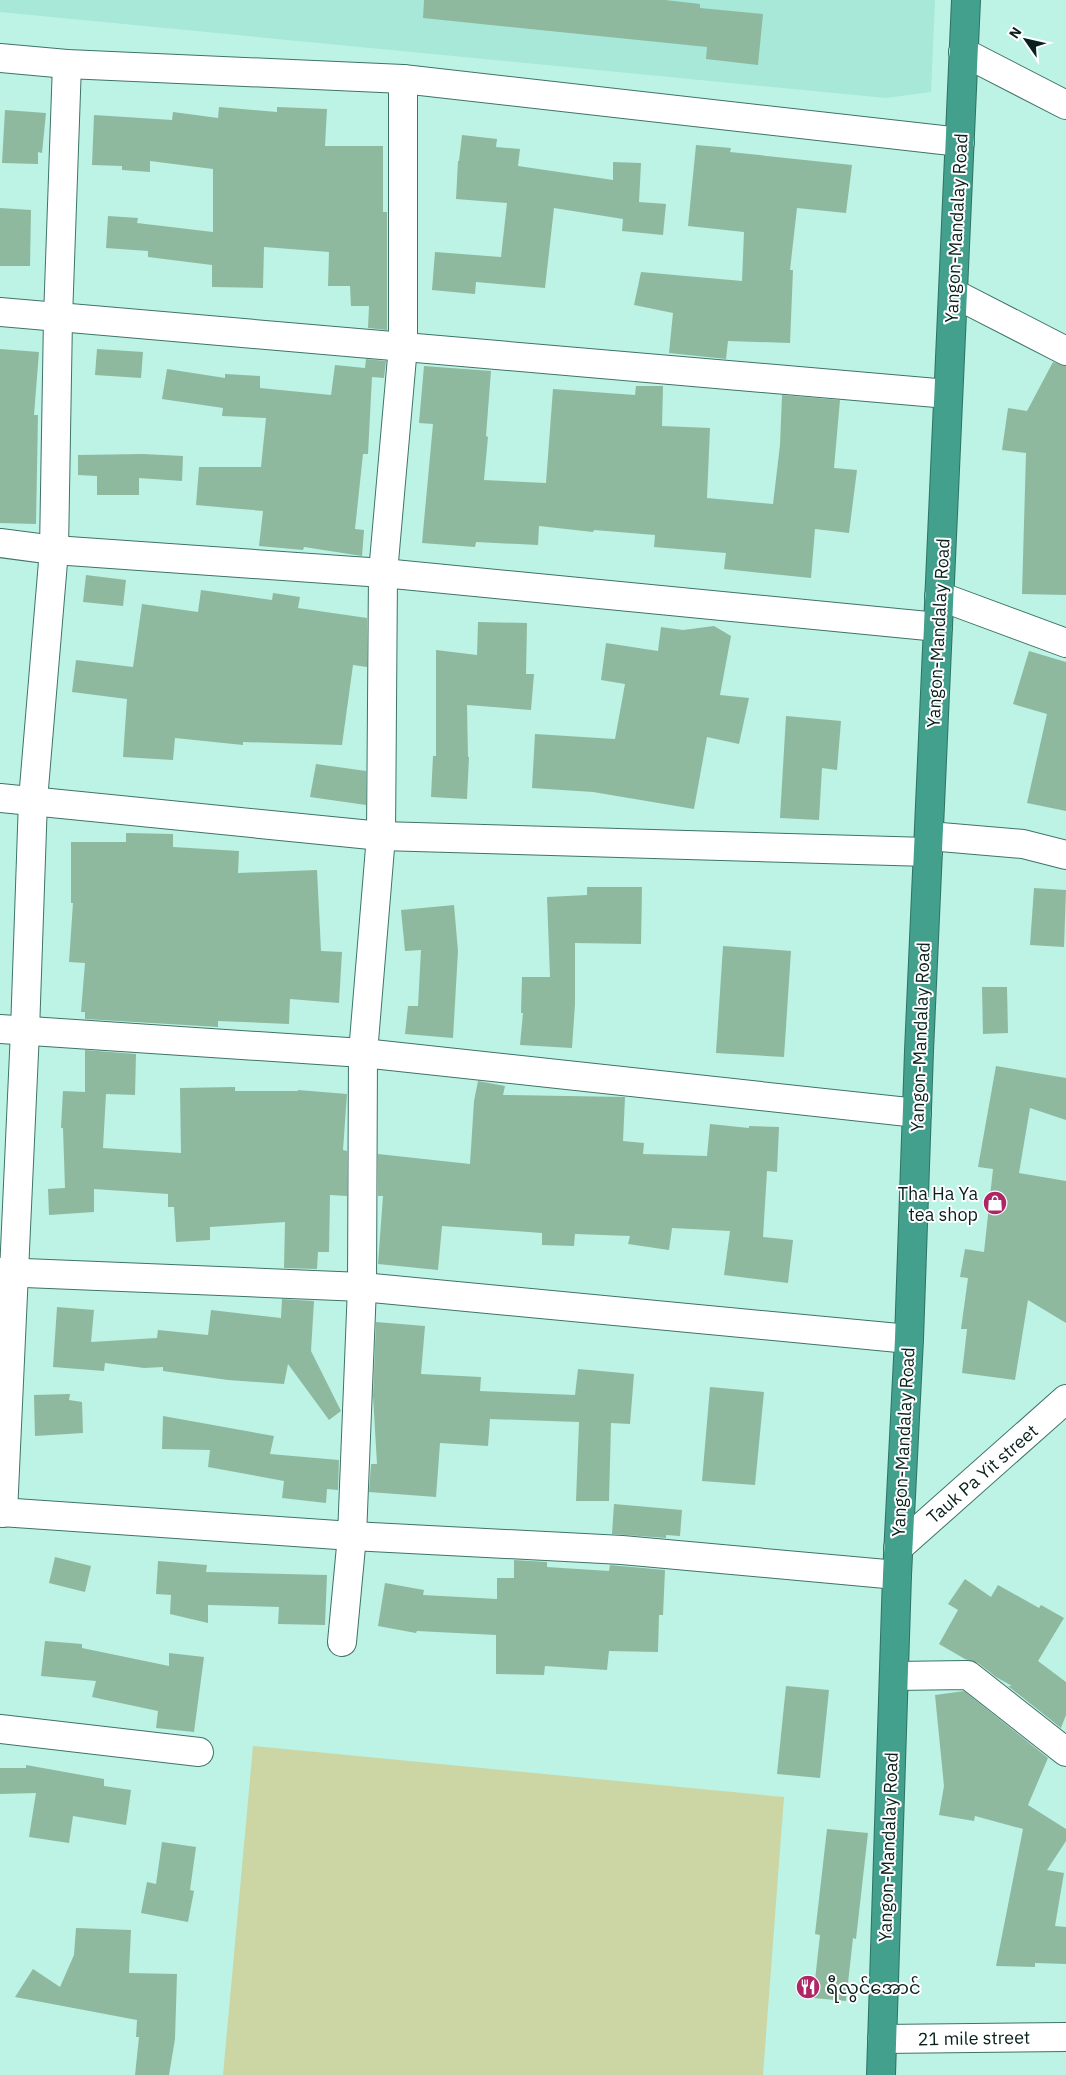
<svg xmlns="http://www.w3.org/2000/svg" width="1066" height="2075" viewBox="0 0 1066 2075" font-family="'IBM Plex Sans','Noto Sans Myanmar',sans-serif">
<rect width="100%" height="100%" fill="#bcf3e5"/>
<!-- built -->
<polygon fill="#a7e8d8" points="0,0 935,0 931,92 886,98 0,12"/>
<!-- green -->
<polygon fill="#cbd6a4" points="253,1746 784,1797 763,2075 223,2075"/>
<!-- building -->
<g fill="#8eb99f">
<polygon points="424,0 665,0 700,4 700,8 763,14 758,65 706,59 707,47 423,18"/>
<polygon points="219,107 277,112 277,107 327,109 325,146 383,146 383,212 387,212 387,330 368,328 369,306 351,306 350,286 328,286 329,252 264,247 263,288 212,287 212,265 148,257 148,251 106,248 108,216 138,218 137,223 213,232 213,169 150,161 150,172 122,170 122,166 92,165 94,115 172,120 173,112 218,118"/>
<polygon points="5,110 46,113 42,153 38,152 38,164 2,163"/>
<polygon points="462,135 497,139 496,147 520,149 518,166 613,180 613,162 641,163 639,202 666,204 663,235 622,231 623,219 554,208 545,288 476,282 475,294 432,290 435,252 501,257 507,203 456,199 458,161 459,161"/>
<polygon points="696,145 731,148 730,152 852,165 846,213 797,208 790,270 793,270 790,343 728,341 726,359 669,353 673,313 634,305 641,272 742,281 744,232 688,226"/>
<polygon points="0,208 31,210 30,266 0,266"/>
<polygon points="0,349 39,352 34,415 38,415 36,524 0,523"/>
<polygon points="97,349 143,352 141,378 95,375"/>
<polygon points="366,359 386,361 384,378 372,377 368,454 363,454 355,529 364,530 362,556 304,547 303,550 259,546 263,511 196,505 199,467 261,467 266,418 222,416 223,408 162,399 167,369 225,378 225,374 260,376 260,388 331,395 335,365 365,368"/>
<polygon points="1053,362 1066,366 1066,595 1022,594 1026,453 1002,450 1008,408 1027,411"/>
<polygon points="424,366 491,371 486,436 488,437 484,480 546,483 553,389 635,395 636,386 663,386 662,426 710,428 707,498 773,504 780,445 782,395 840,400 834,468 857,470 849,533 815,529 811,578 724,569 726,553 654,547 655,535 594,530 593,532 539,526 538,545 476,542 475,547 422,543 433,424 419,423"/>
<polygon points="143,454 183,456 182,481 139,478 139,495 97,495 97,476 78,475 78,455"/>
<polygon points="86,575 126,580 123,606 83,602"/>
<polygon points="201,590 272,600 273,593 300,597 298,608 367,618 367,667 353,665 342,745 243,742 243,745 175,738 173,760 123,757 127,699 72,692 76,660 133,667 142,604 198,612"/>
<polygon points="478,622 527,623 526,674 534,674 531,710 467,705 468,757 469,757 467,799 431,797 433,756 436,756 436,650 477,655"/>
<polygon points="714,626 731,636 720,695 749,698 739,744 707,737 694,809 593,792 532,788 535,734 615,739 625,684 601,680 606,643 658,651 661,627 683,630"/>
<polygon points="1029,651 1066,662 1066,811 1027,803 1047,714 1013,704"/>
<polygon points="786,716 841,721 837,770 822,768 819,820 780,818"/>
<polygon points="316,764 366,771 366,805 310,797"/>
<polygon points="126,833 173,834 173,847 239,851 238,873 317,870 321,951 342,952 339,1003 290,999 289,1024 218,1021 218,1027 85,1019 85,1012 81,1012 85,963 69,962 73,903 71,903 71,842 126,842"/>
<polygon points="587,887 642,887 641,944 575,943 575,1004 572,1048 520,1045 523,1013 521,1013 522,977 550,977 547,897 587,895"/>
<polygon points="1034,888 1066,890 1064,947 1030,945"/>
<polygon points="454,905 458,951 453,1038 405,1034 408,1006 418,1006 421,950 405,951 401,910"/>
<polygon points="723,946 791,951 784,1057 716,1053"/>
<polygon points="982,987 1007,987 1008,1033 983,1034"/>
<polygon points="85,1050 136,1054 135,1095 106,1094 103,1148 181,1153 180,1088 235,1087 235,1091 298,1091 298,1090 347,1094 343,1150 347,1151 347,1196 330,1195 329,1252 318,1252 317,1269 284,1268 285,1222 210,1227 210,1240 176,1242 174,1207 168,1207 168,1194 94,1189 94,1212 49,1215 48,1189 65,1188 63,1128 61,1128 63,1091 85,1092"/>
<polygon points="996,1066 1066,1078 1066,1120 1030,1108 1019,1173 1066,1181 1066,1323 1028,1300 1015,1380 962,1373 967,1329 961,1329 968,1278 960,1277 965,1249 984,1252 993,1169 978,1167"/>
<polygon points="478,1081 505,1086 503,1095 625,1097 623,1141 644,1143 643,1154 707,1156 710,1124 749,1128 749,1126 779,1127 777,1172 767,1171 763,1237 793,1240 788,1283 724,1275 730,1231 672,1228 669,1250 628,1244 630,1236 575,1234 574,1246 542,1245 542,1233 442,1226 438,1270 378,1264 383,1196 378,1196 378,1154 470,1164 474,1101"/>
<polygon points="282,1299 314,1301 311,1351 341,1411 329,1420 288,1364 284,1384 228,1380 163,1371 163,1367 144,1368 105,1363 104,1371 53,1367 57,1307 94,1310 91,1342 157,1338 158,1330 208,1335 211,1310 281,1318"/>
<polygon points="376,1322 425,1326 421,1374 481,1377 480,1391 575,1395 578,1369 634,1374 630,1424 611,1423 609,1501 576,1501 579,1422 490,1419 488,1446 440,1443 436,1497 369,1492 371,1464 377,1464 373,1396"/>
<polygon points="710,1387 764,1392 755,1485 702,1481"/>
<polygon points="70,1394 69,1400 82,1402 83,1433 35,1436 34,1395"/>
<polygon points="163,1416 274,1436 270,1454 339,1460 338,1490 327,1489 326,1503 282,1498 284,1481 208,1467 210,1450 162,1449"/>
<polygon points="614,1504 682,1510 680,1536 666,1535 666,1538 612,1534"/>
<polygon points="55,1557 91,1566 85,1592 49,1583"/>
<polygon points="514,1560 547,1562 547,1567 609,1571 610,1565 665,1570 663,1615 659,1615 658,1652 609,1651 607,1670 545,1666 544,1675 496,1674 496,1635 417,1631 416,1633 378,1626 385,1583 424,1590 423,1595 497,1599 497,1578 514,1578"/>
<polygon points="158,1561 207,1565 206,1572 327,1575 325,1625 278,1624 279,1607 208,1605 208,1623 170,1614 171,1595 156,1594"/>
<polygon points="965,1579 991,1597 998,1585 1039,1608 1041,1605 1064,1618 1038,1661 1066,1682 1066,1715 1061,1728 1008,1686 1012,1686 996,1677 978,1663 965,1659 939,1644 958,1610 948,1604"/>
<polygon points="45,1641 82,1644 82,1648 169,1666 169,1653 204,1657 194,1732 156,1728 158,1711 92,1697 96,1681 41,1676"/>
<polygon points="786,1686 829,1690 820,1778 777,1774"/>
<polygon points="964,1691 1048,1758 1028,1805 1066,1829 1066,1841 1047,1870 1064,1873 1055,1926 1066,1927 1066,1964 1035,1963 1035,1967 996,1966 1023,1829 975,1816 974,1821 939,1815 944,1786 935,1695"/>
<polygon points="26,1765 104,1779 104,1786 131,1790 126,1825 73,1816 69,1843 29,1837 36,1793 0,1794 0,1768 26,1768"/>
<polygon points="827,1829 868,1833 856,1939 853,1938 846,2001 813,1998 820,1935 815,1934"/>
<polygon points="162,1842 196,1847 190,1890 194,1891 188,1922 141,1913 147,1882 156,1884"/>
<polygon points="76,1928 131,1930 129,1973 177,1974 175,2039 169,2075 135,2075 139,2037 136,2037 137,2020 15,1997 33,1969 60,1987 74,1955"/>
</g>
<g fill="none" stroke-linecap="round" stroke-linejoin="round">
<!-- minor casing -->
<g stroke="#3f7368" stroke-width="30">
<g id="minor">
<polyline points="963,52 1066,105"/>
<polyline points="0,58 67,64 403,79 960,142"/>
<polyline points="953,293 1066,351"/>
<polyline points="0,312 948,394"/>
<polyline points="0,543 54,550 383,573 938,627"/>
<polyline points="939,596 1066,643"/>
<polyline points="0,798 381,836 928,852"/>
<polyline points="929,836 1023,844 1066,855"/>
<polyline points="0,1029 363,1053 917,1113"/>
<polyline points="0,1272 362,1287 909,1339"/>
<polyline points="0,1512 352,1536 622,1550 897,1575"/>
<polyline points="3,1513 25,1031 33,800 54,550 58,318 67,64"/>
<polyline points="898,1548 1066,1399"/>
<polyline points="342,1642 352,1536 362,1287 363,1053 381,836 383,573 403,346 403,79"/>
<polyline points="894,1676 968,1675 1066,1752"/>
<polyline points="0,1729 199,1752"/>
<polyline points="882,2039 1066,2037"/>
</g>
</g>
<!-- highway casing -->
<g stroke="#2e7365" stroke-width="30">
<polyline id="highway" points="881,2075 897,1575 909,1339 919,1051 966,0"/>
</g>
<!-- minor -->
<use href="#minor" stroke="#fff" stroke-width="28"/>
<!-- highway -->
<use href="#highway" stroke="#42a08d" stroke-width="28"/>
</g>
<!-- icons -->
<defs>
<g id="shop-disc" transform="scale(1.25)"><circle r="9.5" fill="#af2666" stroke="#fff"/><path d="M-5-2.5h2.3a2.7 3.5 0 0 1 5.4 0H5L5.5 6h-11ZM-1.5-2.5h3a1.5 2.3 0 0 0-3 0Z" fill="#fff"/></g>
<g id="restaurant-disc" transform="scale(1.25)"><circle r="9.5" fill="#af2666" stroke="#fff"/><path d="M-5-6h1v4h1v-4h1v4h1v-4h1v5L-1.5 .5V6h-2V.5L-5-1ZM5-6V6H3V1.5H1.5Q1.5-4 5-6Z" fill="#fff"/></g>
</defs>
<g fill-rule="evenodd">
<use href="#shop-disc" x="995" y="1203"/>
<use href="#restaurant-disc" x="808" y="1987"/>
</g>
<g text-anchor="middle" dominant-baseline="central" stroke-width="4" stroke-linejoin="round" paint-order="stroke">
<!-- street labels -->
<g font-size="18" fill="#0a201c" stroke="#fff">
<text transform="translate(956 228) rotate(-87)">Yangon-Mandalay Road</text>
<text transform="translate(938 633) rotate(-87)">Yangon-Mandalay Road</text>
<text transform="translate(920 1037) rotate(-88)">Yangon-Mandalay Road</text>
<text transform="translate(903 1442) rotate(-87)">Yangon-Mandalay Road</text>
<text transform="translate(982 1474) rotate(-41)">Tauk Pa Yit street</text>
<text transform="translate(888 1847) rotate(-88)">Yangon-Mandalay Road</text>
<text transform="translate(974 2038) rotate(-1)">21 mile street</text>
</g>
<!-- poi labels -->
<g font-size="18" fill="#0a201c" stroke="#fff" text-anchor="end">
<text x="978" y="1193">Tha Ha Ya<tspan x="978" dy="21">tea shop</tspan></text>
<text x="826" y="1987" text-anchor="start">ရီလွင်အောင်</text>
</g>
</g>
<!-- north arrow -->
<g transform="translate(1026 40) rotate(304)" stroke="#ffffff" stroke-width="4" paint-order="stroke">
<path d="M0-4L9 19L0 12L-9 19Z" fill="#0a201c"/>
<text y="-8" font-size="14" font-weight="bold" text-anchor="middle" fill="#0a201c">N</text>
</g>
</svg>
